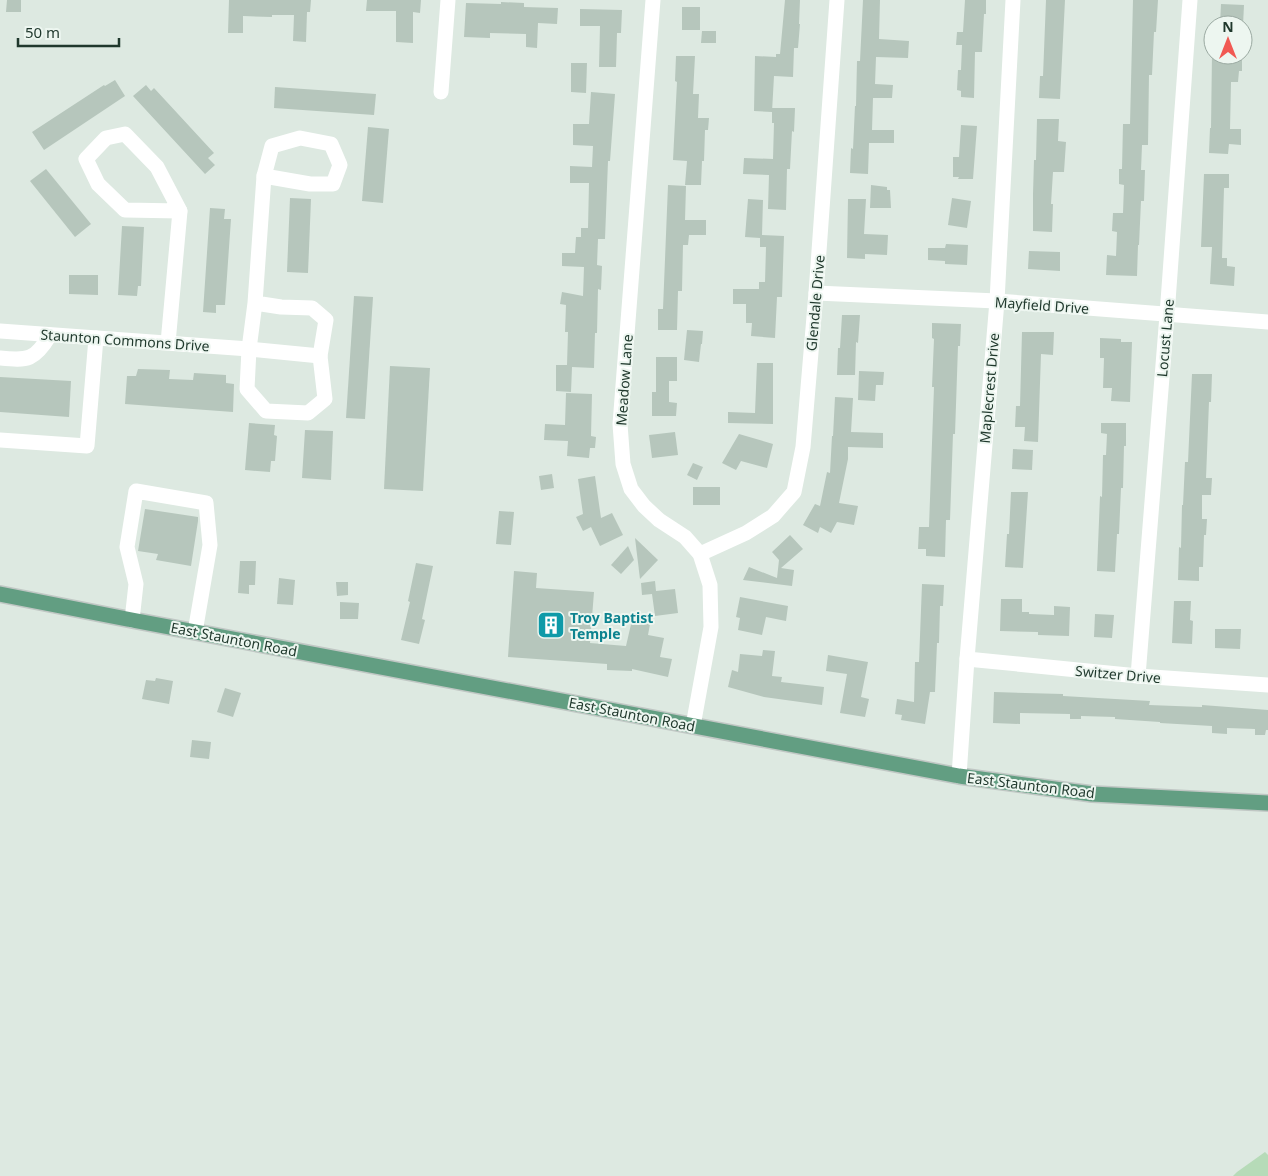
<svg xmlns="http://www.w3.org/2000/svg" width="1268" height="1176" viewBox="0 0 1268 1176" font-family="'Noto Sans',sans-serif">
<rect width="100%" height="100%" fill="#dde9e1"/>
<!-- green -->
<polygon fill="#b6dbb8" points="1265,1152 1268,1155 1268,1176 1233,1176 1237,1172"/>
<!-- building -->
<g fill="#b6c6bc">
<polygon points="7,0 21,0 21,12 6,12"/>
<polygon points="229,0 311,0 310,12 307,12 306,42 293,41 294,15 272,15 272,17 243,16 243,33 228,33"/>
<polygon points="367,0 421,0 420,13 413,12 413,43 396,42 396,11 366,11"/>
<polygon points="785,0 800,0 799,24 800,24 798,48 794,48 793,77 774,76 772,112 754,111 755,56 776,57 776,54 780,54"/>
<polygon points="863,0 880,0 879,39 909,41 908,58 876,57 875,84 893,85 892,98 873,98 872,130 894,130 894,143 869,143 868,174 850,173 851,148 853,149 855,106 856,106 857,61 860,61"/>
<polygon points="965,0 986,0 986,14 984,14 982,52 975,52 974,98 961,97 961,91 957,90 958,70 961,70 962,45 956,45 957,32 963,32"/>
<polygon points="1046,0 1065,0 1060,99 1039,98 1040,76 1043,76"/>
<polygon points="1133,0 1158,0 1156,32 1154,32 1152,75 1149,75 1148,145 1142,145 1141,170 1145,170 1144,201 1141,201 1139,245 1138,245 1137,276 1106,275 1107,255 1116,256 1117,232 1112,231 1113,213 1123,213 1124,185 1119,184 1119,169 1122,169 1123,124 1130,124"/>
<polygon points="501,2 524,3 524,7 558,8 557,24 538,23 537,48 526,47 526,34 490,33 490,38 464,37 466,3 501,4"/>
<polygon points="1221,4 1244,5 1243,25 1220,25"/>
<rect x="682" y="7" width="18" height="23"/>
<polygon points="580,9 622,10 621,33 617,33 616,67 599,67 600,26 580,26"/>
<polygon points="702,31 716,31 716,43 701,43"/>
<polygon points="1212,54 1242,55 1242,71 1239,71 1238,82 1231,82 1230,129 1241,129 1241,145 1229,144 1228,154 1209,153 1210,128 1211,128"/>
<polygon points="676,56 695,56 693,94 699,94 698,118 709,118 708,130 705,130 704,161 702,161 701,185 685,185 687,161 673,160 677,82 675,81"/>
<polygon points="571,63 587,63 586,93 571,92"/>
<polygon points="115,80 125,96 44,150 32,132 104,85 105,86"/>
<polygon points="146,85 151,91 154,88 214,153 208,158 215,165 205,174 133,96"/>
<polygon points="275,87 376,94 374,115 274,108"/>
<polygon points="591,92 615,94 610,161 608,161 605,239 598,239 597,265 602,266 601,290 598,289 597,333 595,333 594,368 572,367 571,392 556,391 556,365 567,365 568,332 565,332 566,305 560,304 562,292 583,296 584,267 562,266 562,253 575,253 576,237 581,237 581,228 588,228 589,183 570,183 570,166 592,167 593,146 573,145 573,124 589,124"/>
<polygon points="772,108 795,108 794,132 792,131 790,169 787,169 786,210 768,209 769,175 743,174 744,158 773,159 774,123 772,123"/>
<polygon points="1037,119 1059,119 1058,141 1066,142 1064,172 1053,172 1051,204 1053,204 1052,232 1033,231 1033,194 1034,160 1036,160"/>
<polygon points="961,125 977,126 973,179 958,179 959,177 953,177 953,157 959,157"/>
<polygon points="368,127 389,129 383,203 362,201"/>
<polygon points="46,169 91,224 75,237 30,181"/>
<polygon points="1204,174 1229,174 1229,188 1224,188 1222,258 1227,258 1227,266 1235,267 1234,286 1210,284 1212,247 1201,247"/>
<polygon points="668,185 686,186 685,220 706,220 706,235 689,235 688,245 683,245 682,291 678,291 677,330 658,330 658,309 663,309"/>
<polygon points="871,185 887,187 887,190 890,190 891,208 870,208"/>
<polygon points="290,198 311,199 308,273 287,272"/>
<polygon points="952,198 971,201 967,228 948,225"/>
<polygon points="748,199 763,200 762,235 784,236 782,297 777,297 775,338 751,336 752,323 746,323 746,304 733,304 733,289 759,289 759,282 765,282 766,247 760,247 760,238 745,237"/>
<polygon points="848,199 866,199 864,234 888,235 887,255 865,254 865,259 847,258"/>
<polygon points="210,208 225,209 224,219 231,219 225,305 216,305 216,313 203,312"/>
<polygon points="122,226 144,227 141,286 138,286 137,296 118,295"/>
<polygon points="946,244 968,245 967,265 945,264 945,261 928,260 928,248 945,248"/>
<polygon points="1029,251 1060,252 1060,271 1028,269"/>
<polygon points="69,275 98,275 98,295 69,294"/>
<polygon points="354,296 373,297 365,419 346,418"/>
<polygon points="842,315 860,315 858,343 856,342 855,375 837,375 838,348 840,348"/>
<polygon points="932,323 961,324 960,346 958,346 955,434 953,434 950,520 946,520 945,557 926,556 926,549 918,549 919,527 929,527 934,387 932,387 934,339 932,338"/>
<polygon points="687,330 703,331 702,344 701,344 699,362 684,360"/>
<polygon points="1022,332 1054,332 1053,355 1041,354 1038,442 1024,441 1025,427 1015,427 1016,406 1020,406"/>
<polygon points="1100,338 1121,339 1121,342 1132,342 1130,402 1111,401 1112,388 1103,388 1104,358 1100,358"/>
<polygon points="656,357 677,357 677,381 669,381 669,402 677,403 676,416 652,416 652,392 656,392"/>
<polygon points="757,363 773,363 773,424 728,423 728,412 755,413"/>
<polygon points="390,366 430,368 423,491 384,489"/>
<polygon points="138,369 170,370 169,379 193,380 194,373 226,375 226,383 234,384 233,412 125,404 127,376 136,376"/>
<polygon points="859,371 884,372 883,385 876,385 875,401 858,400"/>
<polygon points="1192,374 1212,374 1211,402 1209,402 1206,478 1212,478 1211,495 1202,495 1202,519 1207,519 1206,535 1204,535 1203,567 1199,567 1199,581 1178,580 1179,547 1181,548 1182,505 1183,505 1185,462 1188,462"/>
<polygon points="0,377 71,381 69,417 0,412"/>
<polygon points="566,393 592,394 591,436 596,437 595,448 590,448 589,458 567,456 568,441 544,440 545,424 565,425"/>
<polygon points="835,397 853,398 851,432 883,433 883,448 848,447 848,459 839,503 858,506 854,525 837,522 831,533 820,527 818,533 803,525 815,504 820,506 827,472 830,473 832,436 833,436"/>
<polygon points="249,423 275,425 274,435 277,436 275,461 271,461 270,472 245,470"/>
<polygon points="1101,423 1126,423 1126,446 1124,446 1123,488 1121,488 1119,534 1117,534 1115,572 1097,571 1100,496 1102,497 1103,455 1106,455 1107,434 1101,433"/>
<polygon points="305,430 333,431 331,480 302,478"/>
<polygon points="675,432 678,455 652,458 649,435"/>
<polygon points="739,434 773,444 767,468 741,461 736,470 722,463"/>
<polygon points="1013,449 1033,450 1032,470 1012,469"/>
<polygon points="693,463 703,467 697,480 687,475"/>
<polygon points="552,474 554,488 541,490 539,476"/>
<polygon points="595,476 601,518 612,513 623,535 600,546 591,527 583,531 576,517 583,514 578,479"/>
<rect x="693" y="487" width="27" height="18"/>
<polygon points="1011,492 1028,492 1023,568 1005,567 1007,534 1009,534"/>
<polygon points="145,509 198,517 198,521 191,566 156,560 158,554 138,551"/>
<polygon points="499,511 514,512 511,545 496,544"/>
<polygon points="790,535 803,549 781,568 794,570 792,586 743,580 749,567 777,578 779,560 772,552"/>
<polygon points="635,538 658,560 640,579"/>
<polygon points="628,546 634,560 621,574 611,565"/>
<polygon points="240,561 256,561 255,585 249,585 249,594 238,593"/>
<polygon points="416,563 433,566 422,619 425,620 419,644 401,640 410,602 408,601"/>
<polygon points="514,571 537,573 536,588 594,592 590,643 626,646 632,620 650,624 648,635 664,638 660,657 672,659 668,677 632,669 632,671 607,670 607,664 508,657"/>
<polygon points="279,578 295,580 293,605 277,604"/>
<polygon points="655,581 656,591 675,589 678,613 655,616 652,594 642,595 641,583"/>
<polygon points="336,582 348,582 348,595 337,596"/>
<polygon points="922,584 944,585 943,606 940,606 939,643 937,643 935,692 930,692 925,724 901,720 902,715 895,714 897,699 914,702 915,662 919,662"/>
<polygon points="740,597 788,606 786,621 766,617 762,635 738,630 740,618 736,617"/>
<polygon points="1001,599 1022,599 1022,612 1029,612 1029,614 1054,615 1054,606 1070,607 1069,636 1038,635 1038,632 1000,631"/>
<polygon points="1174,601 1191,601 1190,620 1193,621 1192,644 1172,643"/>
<polygon points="340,602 359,603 358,619 340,619"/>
<polygon points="1095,614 1114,615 1112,638 1094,637"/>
<polygon points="1215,629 1241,629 1240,649 1215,648"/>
<polygon points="763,650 775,651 772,676 782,677 781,682 824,687 822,705 764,697 728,687 732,670 738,672 740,654 762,656"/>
<polygon points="828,655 868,662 861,697 869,699 865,717 840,713 847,674 826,671"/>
<polygon points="156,678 173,681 169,704 142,699 146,680 155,681"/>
<polygon points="225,688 241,693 233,717 217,712"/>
<polygon points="994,692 1063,694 1063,696 1150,701 1149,705 1202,707 1202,705 1268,710 1268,730 1266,730 1265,735 1255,735 1255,729 1227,728 1227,734 1212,733 1212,726 1160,723 1160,722 1115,719 1115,717 1081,716 1081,719 1070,719 1070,714 1020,713 1020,724 993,723"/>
<polygon points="192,740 211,742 209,759 190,757"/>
</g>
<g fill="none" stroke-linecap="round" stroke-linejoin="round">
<!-- major casing -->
<g stroke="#c0c7c4" stroke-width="18">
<polyline id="major" points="0,594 132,620 959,776 1092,794 1268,803"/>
</g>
<!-- minor -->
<g stroke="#fff" stroke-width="15">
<polyline points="653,0 620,424 623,464 631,489 644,506 659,520 685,537 700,554 710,585 711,627 693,726"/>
<polyline points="441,92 448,0"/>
<polygon points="125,134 157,167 180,211 125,210 98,184 86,159 106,138"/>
<polygon points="300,138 331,144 340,165 333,184 310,184 264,176 272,146"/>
<polyline points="816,293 997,301 1268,322"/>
<polyline points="255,303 281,307 312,308 326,320 320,356 325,399 308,413 266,411 247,389 249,349 255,303 264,176"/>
<polyline points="0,331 249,349 320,356"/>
<polyline points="168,343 180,211"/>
<path d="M0 358C28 361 35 360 50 335"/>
<polyline points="0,440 87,446 96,338"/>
<polyline points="700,554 746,533 773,516 794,492 803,447 816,293 837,0"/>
<polyline points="132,620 136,584 127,547 136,491 206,503 210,545 195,632"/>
<polyline points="967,659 1138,676 1268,685"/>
<polyline points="1138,676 1167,315 1190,0"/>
<polyline points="959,776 967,659 997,301 1013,0"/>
</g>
<!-- major -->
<use href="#major" stroke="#629e82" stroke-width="15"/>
</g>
<!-- icons -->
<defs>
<g id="building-square" transform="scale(1.4375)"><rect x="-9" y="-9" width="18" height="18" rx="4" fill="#0f9aa8" stroke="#edf6f0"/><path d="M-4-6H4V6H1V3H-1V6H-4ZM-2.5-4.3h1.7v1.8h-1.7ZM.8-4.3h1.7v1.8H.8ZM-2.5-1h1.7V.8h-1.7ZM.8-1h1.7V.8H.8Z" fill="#fff"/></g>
</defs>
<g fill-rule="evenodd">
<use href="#building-square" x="551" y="625"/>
</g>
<g text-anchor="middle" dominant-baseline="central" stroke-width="4" stroke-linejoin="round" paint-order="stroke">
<!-- street labels -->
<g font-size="14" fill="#1f382c" stroke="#edf6f0">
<text transform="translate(815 303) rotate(-85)">Glendale Drive</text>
<text transform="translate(1042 305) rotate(4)">Mayfield Drive</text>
<text transform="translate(1165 338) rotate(-85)">Locust Lane</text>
<text transform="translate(125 340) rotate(4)">Staunton Commons Drive</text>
<text transform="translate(624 380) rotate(-86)">Meadow Lane</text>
<text transform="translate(989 388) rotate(-85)">Maplecrest Drive</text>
<text transform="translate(234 639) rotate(11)">East Staunton Road</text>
<text transform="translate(1118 674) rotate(5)">Switzer Drive</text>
<text transform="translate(632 714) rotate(11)">East Staunton Road</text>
<text transform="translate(1031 785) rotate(7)">East Staunton Road</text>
</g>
<!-- culture labels -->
<g font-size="14" font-weight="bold" fill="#0d838f" stroke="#edf6f0" text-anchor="start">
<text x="570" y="617">Troy Baptist<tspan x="570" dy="16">Temple</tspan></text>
</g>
</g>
<!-- north arrow -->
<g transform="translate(1228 40)"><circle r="24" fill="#edf6f0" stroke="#9baaa2"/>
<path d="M0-4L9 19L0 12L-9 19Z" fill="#f15953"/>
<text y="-8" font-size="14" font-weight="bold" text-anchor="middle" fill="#1f382c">N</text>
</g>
<!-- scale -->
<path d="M18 38v8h101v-8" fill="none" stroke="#1f382c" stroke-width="2.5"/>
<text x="25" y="38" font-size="15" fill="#1f382c" stroke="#edf6f0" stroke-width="4" paint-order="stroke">50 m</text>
</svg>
